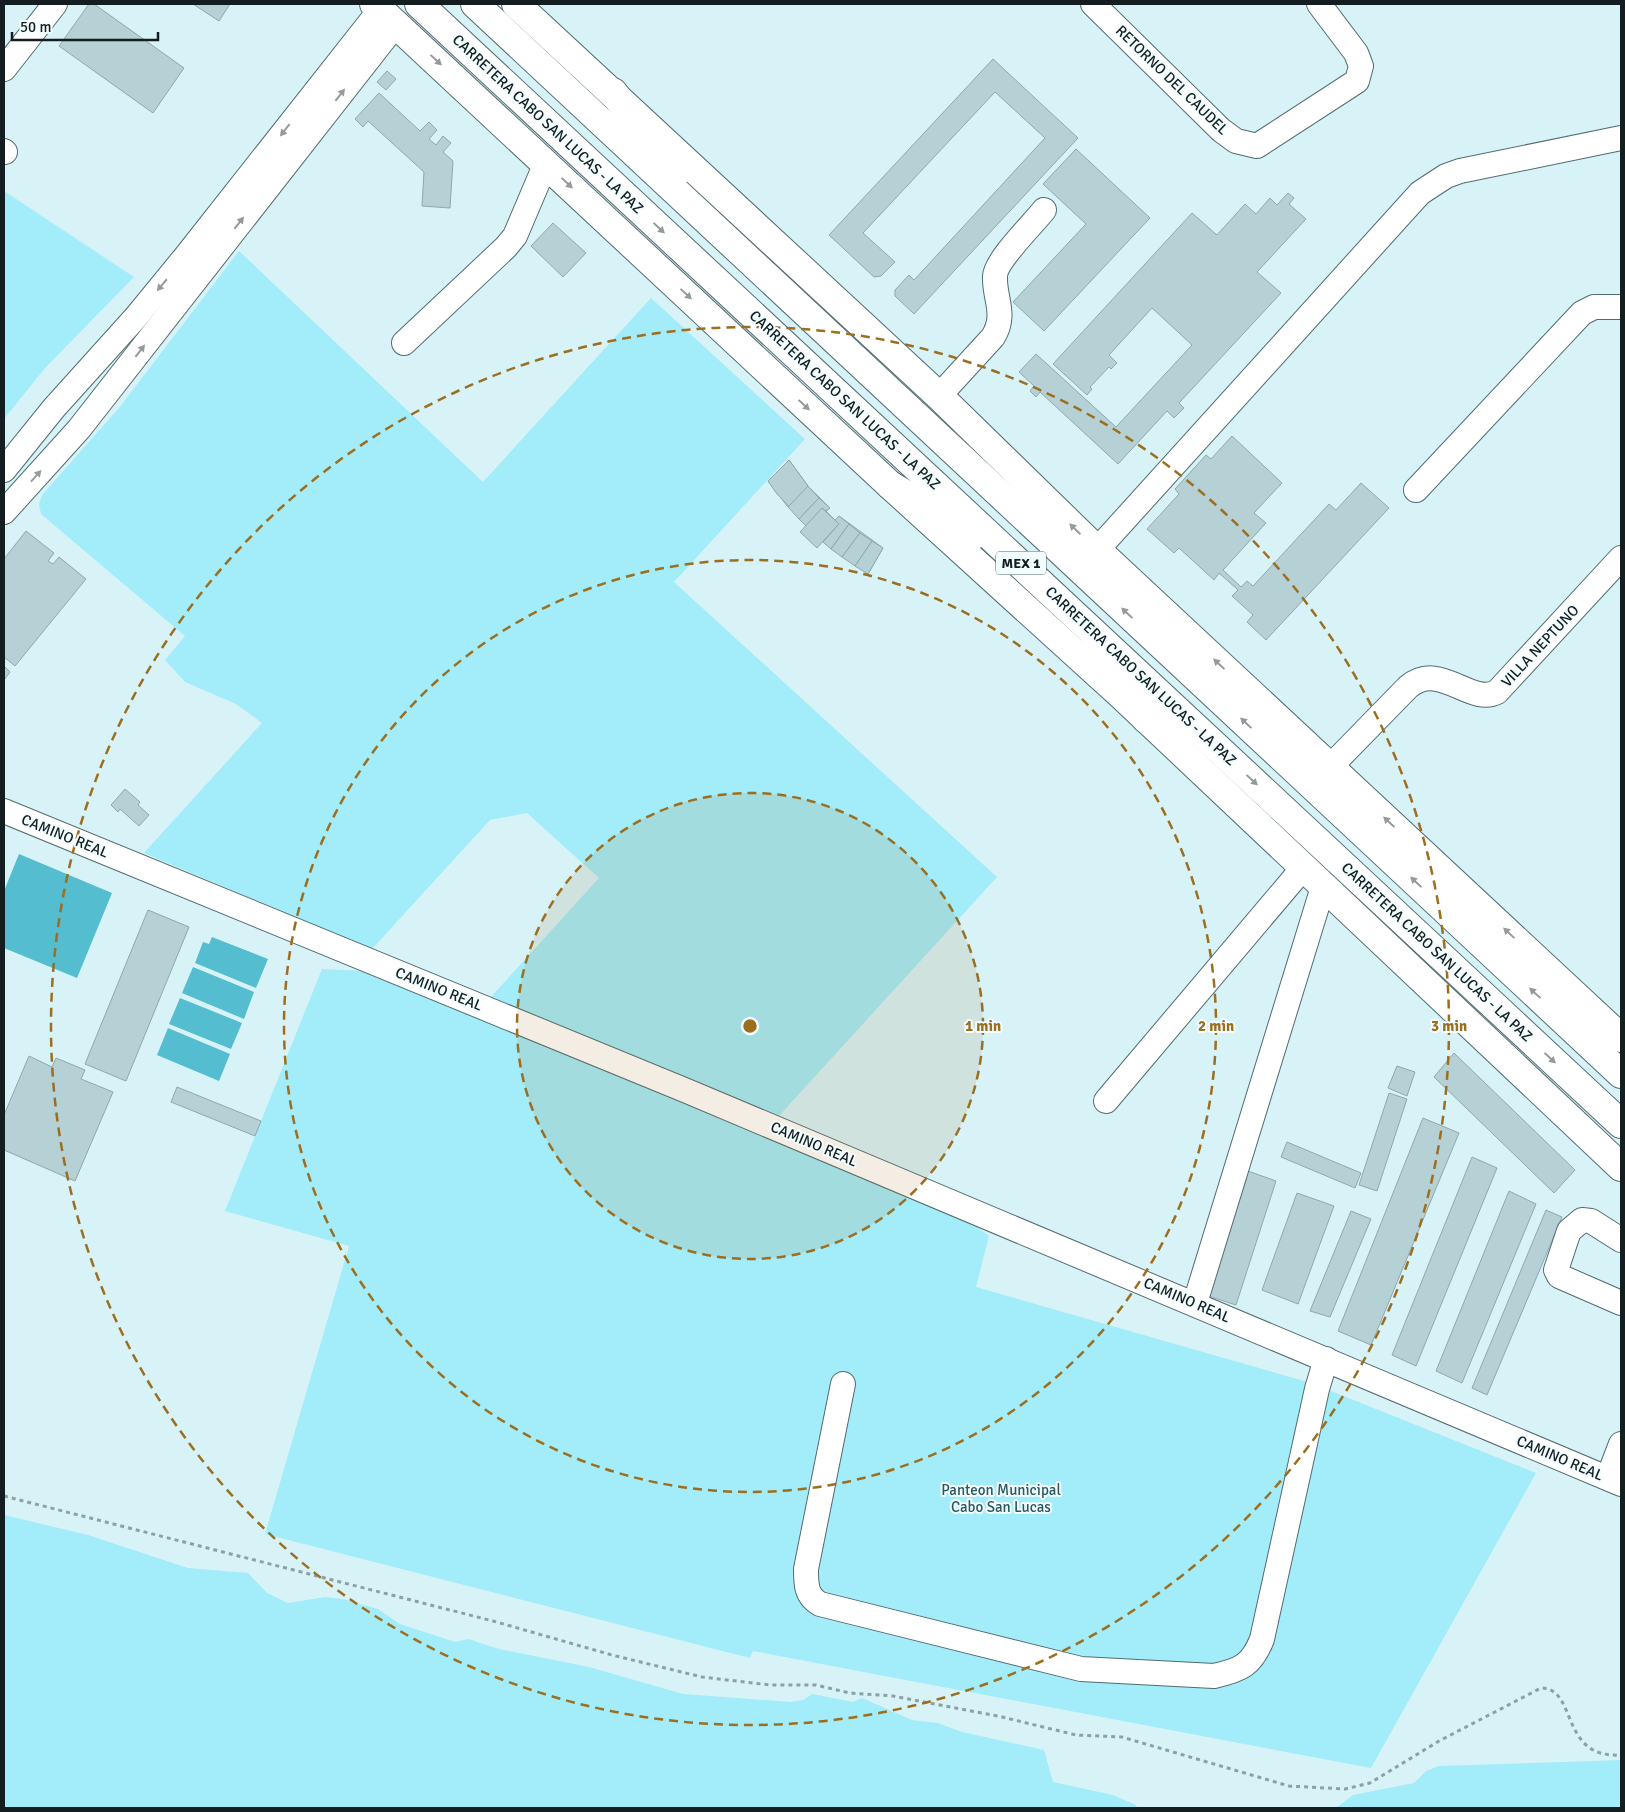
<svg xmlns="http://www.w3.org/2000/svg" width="1625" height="1812" viewBox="0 0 1625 1812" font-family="Signika,sans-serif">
<rect width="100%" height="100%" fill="#d7f3f8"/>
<!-- green -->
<g fill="#a3ecf9">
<polygon points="4,191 134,277 45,368 4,419"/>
<polygon points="239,251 483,482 651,298 805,439 674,582 997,877 777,1118 490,998 599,878 527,813 490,820 372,949 144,853 262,723 236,704 185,682 165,660 185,636 41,514 39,504 42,495 119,408"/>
<polygon points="322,969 366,971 386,975 970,1222 989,1236 976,1287 1311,1383 1536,1473 1371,1768 753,1651 750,1658 265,1534 349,1246 225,1211"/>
<polygon points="4,1515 88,1535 188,1568 248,1573 267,1593 288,1603 325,1597 343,1599 378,1609 400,1624 455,1642 468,1639 499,1649 589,1667 683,1694 791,1702 803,1700 812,1694 853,1702 862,1698 912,1720 938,1723 962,1732 1044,1750 1053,1782 1113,1795 1136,1805 1137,1808 4,1808"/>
<polygon points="1621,1760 1621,1808 1336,1808 1353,1795 1414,1783 1426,1771 1439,1766"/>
</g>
<!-- water -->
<g fill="#54bdcf">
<polygon points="19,854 112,893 77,978 4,948 4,891"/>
<polygon points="212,937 268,959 256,988 195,963 203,942 209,944"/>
<polygon points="193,967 254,992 244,1019 182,993"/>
<polygon points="180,998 242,1023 231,1049 169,1024"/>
<polygon points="168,1028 230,1054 219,1081 157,1055"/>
</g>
<!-- building -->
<g fill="#b6d1d6" stroke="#8ea8ad">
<polygon points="89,4 94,4 184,68 153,113 59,46"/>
<polygon points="193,4 230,4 219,21"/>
<polygon points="993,59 1078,138 914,314 895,296 895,290 909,275 914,280 1045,138 995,92 863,233 895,262 881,276 874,277 829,235"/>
<polygon points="387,71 396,79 386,90 377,82"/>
<polygon points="379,93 420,131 429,122 437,130 429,139 436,145 443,136 451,143 443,152 453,161 450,208 422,206 424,172 368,121 363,127 355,119"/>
<polygon points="1076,149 1150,218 1044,331 1013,302 1086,224 1043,184"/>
<polygon points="1288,193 1294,198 1289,204 1306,219 1257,272 1281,293 1179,403 1184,408 1174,418 1167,411 1118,464 1040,392 1036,397 1030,391 1034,386 1019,372 1036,354 1116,427 1192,345 1152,308 1109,355 1117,363 1111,369 1109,367 1090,387 1092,389 1087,395 1053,364 1192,213 1217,235 1245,204 1256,214 1270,198 1277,205"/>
<polygon points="553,223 586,253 563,277 531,246"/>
<polygon points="1232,436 1282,483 1254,513 1266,523 1223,570 1241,587 1247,581 1253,586 1329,504 1336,510 1361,483 1389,508 1266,640 1247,622 1253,615 1232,596 1238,590 1219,573 1214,580 1179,548 1174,553 1147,529 1179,494 1175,489 1206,455 1211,459"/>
<polygon points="789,460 808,486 788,507 768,481"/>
<polygon points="789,460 808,486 830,508 826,511 835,520 839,516 883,548 868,574 823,542 777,494 768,481"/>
<polygon points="808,486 819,498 799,519 788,507"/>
<polygon points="819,498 830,508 826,511 822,508 806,526 799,519"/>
<polygon points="822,508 839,524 817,548 800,532"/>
<polygon points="839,516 849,524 831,549 823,542 839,524 835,520"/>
<polygon points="849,524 860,533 842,557 831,549"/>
<polygon points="26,531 54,553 48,561 53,564 59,557 86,579 15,666 4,657 4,559"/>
<polygon points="860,533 872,541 855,566 842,557"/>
<polygon points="872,541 883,548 868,574 855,566"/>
<polygon points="4,666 10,672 4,680"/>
<polygon points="125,789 140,802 138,805 149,815 139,826 120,809 118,812 111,805"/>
<polygon points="148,910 189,927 126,1081 85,1064"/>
<polygon points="1454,1053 1575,1170 1554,1193 1434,1077"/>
<polygon points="29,1056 52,1067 56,1058 85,1070 81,1079 113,1092 75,1181 4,1150 4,1115"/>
<polygon points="1397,1066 1415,1072 1407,1096 1388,1088"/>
<polygon points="177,1087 261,1121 255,1136 171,1102"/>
<polygon points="1389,1093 1407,1099 1377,1191 1359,1185"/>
<polygon points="1423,1118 1459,1133 1371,1345 1338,1331"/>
<polygon points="1287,1142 1361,1173 1355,1188 1281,1157"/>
<polygon points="1472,1157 1497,1168 1416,1366 1392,1355"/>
<polygon points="1248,1171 1276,1181 1236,1305 1208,1296"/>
<polygon points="1509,1191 1536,1204 1462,1383 1436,1371"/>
<polygon points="1297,1193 1334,1206 1298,1304 1262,1290"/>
<polygon points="1546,1210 1562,1217 1487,1395 1472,1388"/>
<polygon points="1351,1211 1371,1219 1330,1317 1310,1311"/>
</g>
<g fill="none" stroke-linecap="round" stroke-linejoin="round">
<!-- minor casing -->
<g stroke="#526c70" stroke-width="26">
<g id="minor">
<polyline points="1093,4 1221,130 1236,141 1257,146 1357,81 1361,66 1356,53 1319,4"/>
<polyline points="4,69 55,4"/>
<polyline points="4,151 5,152"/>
<polyline points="404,343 506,247 515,236 546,163"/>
<path d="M939 396 993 337C1007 314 994 299 995 276 996 260 1033 224 1044 210"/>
<polyline points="4,470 54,408 136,317 186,256 380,10"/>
<polyline points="1416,490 1582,313 1594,307 1621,307"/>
<polyline points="4,512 79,429 388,34 395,30 405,32"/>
<polyline points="1097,550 1420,193 1446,176 1460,171 1621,138"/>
<path d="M1330 767 1408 687C1440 660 1470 706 1497 692L1621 558"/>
<polyline points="4,811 687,1091 1621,1484"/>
<polyline points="1106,1101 1303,868"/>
<polyline points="1621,1240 1591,1221 1582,1220 1569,1231 1556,1270 1559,1276 1621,1303"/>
<polyline points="1195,1303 1323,887"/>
<path d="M843 1384 806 1569C806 1585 806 1596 820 1604L1081 1669 1214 1676C1241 1670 1252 1665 1262 1639L1317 1389 1326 1359"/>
<polyline points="1608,1478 1621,1444"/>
</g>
</g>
<!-- major casing -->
<g stroke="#526c70" stroke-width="30">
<g id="major">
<polyline points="374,4 890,485 1121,695 1621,1167"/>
<polyline points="516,4 939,396 1097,550 1621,1038"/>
</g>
</g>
<!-- highway casing -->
<g stroke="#526c70" stroke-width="30">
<g id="highway">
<polyline points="419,4 1621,1124"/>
<polyline points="475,4 1621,1074"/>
<polyline points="613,92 675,174"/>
<polyline points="890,485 974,535"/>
<polyline points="1093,649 1146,719"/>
</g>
</g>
<!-- path -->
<path stroke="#8ca1a5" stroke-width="3" stroke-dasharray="4 4" stroke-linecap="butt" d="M4 1496 493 1621 612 1655 702 1677 770 1685H816L850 1693 893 1696 998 1716 1076 1735 1122 1737 1289 1786 1345 1789 1370 1783 1439 1741 1541 1688C1578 1688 1559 1759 1621 1755"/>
<!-- minor -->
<use href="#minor" stroke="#fff" stroke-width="24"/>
<!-- major -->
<use href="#major" stroke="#fff" stroke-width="28"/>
<!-- highway -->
<use href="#highway" stroke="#fff" stroke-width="28"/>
</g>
<!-- one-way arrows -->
<defs><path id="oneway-solid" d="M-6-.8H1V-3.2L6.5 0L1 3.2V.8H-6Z" transform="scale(1.25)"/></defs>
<g fill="#959a9b">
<use href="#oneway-solid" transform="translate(436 60) rotate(43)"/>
<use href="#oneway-solid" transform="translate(340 95) rotate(-52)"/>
<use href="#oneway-solid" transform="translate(285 130) rotate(128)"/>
<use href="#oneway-solid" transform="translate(567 183) rotate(43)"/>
<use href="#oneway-solid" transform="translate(239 223) rotate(-52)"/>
<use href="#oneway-solid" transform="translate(659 228) rotate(43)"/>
<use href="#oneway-solid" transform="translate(162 285) rotate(130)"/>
<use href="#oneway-solid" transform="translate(686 294) rotate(43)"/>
<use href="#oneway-solid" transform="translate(140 351) rotate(-52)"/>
<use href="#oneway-solid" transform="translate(804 405) rotate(43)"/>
<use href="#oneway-solid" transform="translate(36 476) rotate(-48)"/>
<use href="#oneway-solid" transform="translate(1075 529) rotate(-136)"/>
<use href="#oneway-solid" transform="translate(1127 613) rotate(-137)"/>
<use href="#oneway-solid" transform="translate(1219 664) rotate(-137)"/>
<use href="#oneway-solid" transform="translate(1246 723) rotate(-137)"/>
<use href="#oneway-solid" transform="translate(1252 780) rotate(43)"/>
<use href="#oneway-solid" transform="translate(1389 822) rotate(-137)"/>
<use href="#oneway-solid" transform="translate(1416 882) rotate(-137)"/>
<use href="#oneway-solid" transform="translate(1509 933) rotate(-137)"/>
<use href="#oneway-solid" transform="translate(1535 993) rotate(-137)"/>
<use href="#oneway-solid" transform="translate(1550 1058) rotate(43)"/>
</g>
<!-- distance rings -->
<circle cx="750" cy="1026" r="233" fill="#9c6e1f" fill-opacity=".12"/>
<g fill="none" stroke="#9c6e1f" stroke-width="2.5" stroke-dasharray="9 6">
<circle cx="750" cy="1026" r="233"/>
<circle cx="750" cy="1026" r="466"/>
<circle cx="750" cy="1026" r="699"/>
</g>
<g text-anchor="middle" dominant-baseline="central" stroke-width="4" stroke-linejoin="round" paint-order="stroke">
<!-- shield labels -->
<rect fill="#f2fdff" stroke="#576163" stroke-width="1" x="996" y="551.5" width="50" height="23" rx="4"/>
<g font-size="14" font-weight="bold" fill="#141e20">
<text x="1021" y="563">MEX 1</text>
</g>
<!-- street labels -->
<g font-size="15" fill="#141e20" stroke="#f2fdff">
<text transform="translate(1172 80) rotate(44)">RETORNO DEL CAUDEL</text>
<text transform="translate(548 124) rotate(43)">CARRETERA CABO SAN LUCAS - LA PAZ</text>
<text transform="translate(845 400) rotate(43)">CARRETERA CABO SAN LUCAS - LA PAZ</text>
<text transform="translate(1540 646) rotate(-47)">VILLA NEPTUNO</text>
<text transform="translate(1141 676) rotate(43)">CARRETERA CABO SAN LUCAS - LA PAZ</text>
<text transform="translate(65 836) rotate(22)">CAMINO REAL</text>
<text transform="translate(1437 952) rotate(43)">CARRETERA CABO SAN LUCAS - LA PAZ</text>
<text transform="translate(439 989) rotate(22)">CAMINO REAL</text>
<text transform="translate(814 1144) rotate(23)">CAMINO REAL</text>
<text transform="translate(1187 1300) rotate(23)">CAMINO REAL</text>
<text transform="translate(1560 1458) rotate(23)">CAMINO REAL</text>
</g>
<!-- park labels -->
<g font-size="15" fill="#29585f" stroke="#f2fdff">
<text x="1001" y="1490">Panteon Municipal<tspan x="1001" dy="17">Cabo San Lucas</tspan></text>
</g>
</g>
<circle cx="750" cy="1026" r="8" fill="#9c6e1f" stroke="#f2fdff" stroke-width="2.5"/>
<g font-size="15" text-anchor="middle" font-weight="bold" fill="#9c6e1f" stroke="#f2fdff" stroke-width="4" stroke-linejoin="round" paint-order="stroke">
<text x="983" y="1031">1 min</text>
<text x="1216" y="1031">2 min</text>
<text x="1449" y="1031">3 min</text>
</g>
<!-- border -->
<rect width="1625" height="1812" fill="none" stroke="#141e20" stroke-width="10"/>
<!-- scale -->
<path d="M12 32v8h146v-8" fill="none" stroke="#141e20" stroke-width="2.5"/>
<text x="20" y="32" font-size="15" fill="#141e20" stroke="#f2fdff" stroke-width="4" paint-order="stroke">50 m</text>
</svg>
